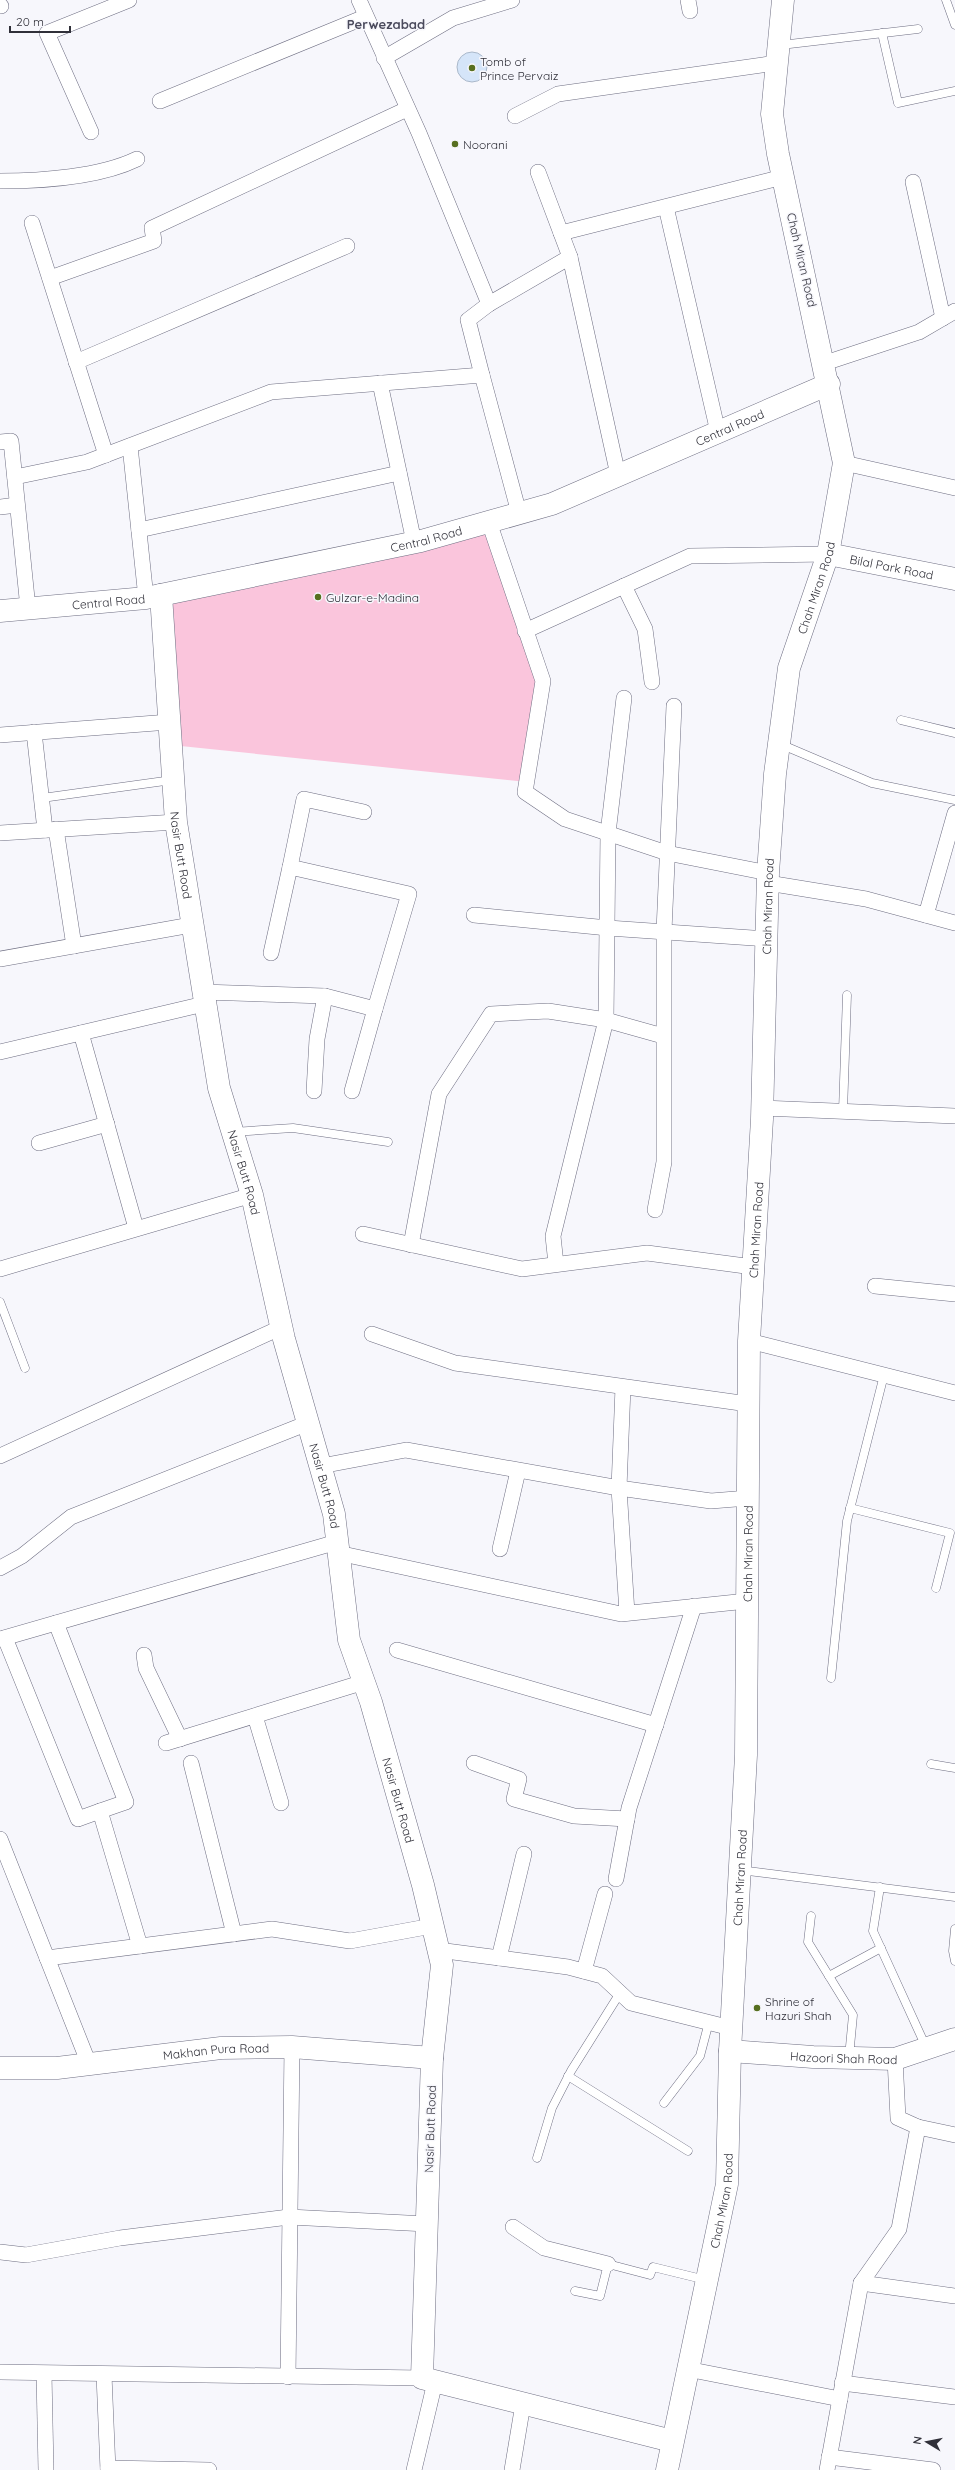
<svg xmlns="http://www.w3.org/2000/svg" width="955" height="2470" viewBox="0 0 955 2470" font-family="Quicksand,sans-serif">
<rect width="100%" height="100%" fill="#f7f7fc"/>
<!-- green -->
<polygon fill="#fac5dc" points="489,522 543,681 526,782 171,745 161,595"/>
<!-- building -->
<circle fill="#d5e5f9" stroke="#aab8ca" cx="472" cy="67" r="15"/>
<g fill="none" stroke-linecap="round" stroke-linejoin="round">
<!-- lane casing -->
<g stroke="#6e6e82" stroke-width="9">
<g id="lane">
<polyline points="946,0 955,25"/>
<polyline points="882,33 898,103 955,91"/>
<polyline points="781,45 918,29"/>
<polyline points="901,720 955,733"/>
<polyline points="780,744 872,783 955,800"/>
<polyline points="42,798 172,780"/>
<polyline points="843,1111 847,995"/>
<polyline points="233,1132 293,1128 388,1142"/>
<polyline points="0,1302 25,1368"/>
<polyline points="850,1508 950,1533 936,1588"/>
<polyline points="831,1678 847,1521 884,1375"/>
<polyline points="931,1764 955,1768"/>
<polyline points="740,1870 955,1897"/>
<polyline points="880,1887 873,1931 926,2047"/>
<polyline points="811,1916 808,1942 853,2015 849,2057"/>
<polyline points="955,1929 953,1951 955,1961"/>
<polyline points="829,1976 881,1948"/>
<polyline points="568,2076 688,2151"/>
<polyline points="664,2103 700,2056 709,2022"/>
<polyline points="537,2158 552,2108 571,2071 620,1993"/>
<polyline points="575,2291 600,2296 608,2264 650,2275 653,2267 706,2280"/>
</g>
</g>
<!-- street casing -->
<g stroke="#6e6e82" stroke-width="16">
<g id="street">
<polyline points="359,0 419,133 489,304"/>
<polyline points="688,0 690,11"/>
<polyline points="0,6 1,6"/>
<polyline points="384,58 453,18 512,0"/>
<polyline points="160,101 365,17"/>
<polyline points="515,116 558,94 776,63"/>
<polyline points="91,132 47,33 129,0"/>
<polyline points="538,172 570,257"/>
<path d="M0 181C41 181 100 177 137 159"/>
<polyline points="913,182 943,318"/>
<polyline points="666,207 718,432"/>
<polyline points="32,223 106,455"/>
<polyline points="561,233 783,177"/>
<polyline points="50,278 154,241 152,228 407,109"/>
<polyline points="76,362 347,246"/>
<polyline points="825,363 919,332 955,311"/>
<polyline points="482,375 468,320 489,304 570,257 618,475"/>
<polyline points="380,383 414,542"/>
<polyline points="0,442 11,441 28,608"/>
<polyline points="130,446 146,598"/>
<polyline points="844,463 955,488"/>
<polyline points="15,477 87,462 271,392 482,375 519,513"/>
<polyline points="0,507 17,505"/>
<polyline points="489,522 543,681 525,792 565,819 667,853 768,873"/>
<polyline points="139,530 399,473"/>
<polyline points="624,586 645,629 652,682"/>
<polyline points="525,631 690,556 828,554"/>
<polyline points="34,732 45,830"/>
<polyline points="0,735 169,722"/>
<polyline points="56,829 74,946"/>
<polyline points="0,833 176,822"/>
<polyline points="290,867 304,799 364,812"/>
<polyline points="768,883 866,899 955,923"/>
<polyline points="474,915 608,928 767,939"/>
<polyline points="926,915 955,813"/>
<polyline points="271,953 290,867 409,894 375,1009"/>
<polyline points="0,959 191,925"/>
<polyline points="202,992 325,996 375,1009 352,1091"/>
<polyline points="81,1033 136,1228"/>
<polyline points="0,1052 204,1004"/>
<polyline points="314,1091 317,1039 325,996"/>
<polyline points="762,1108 955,1116"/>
<polyline points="39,1143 107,1124"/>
<polyline points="655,1210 664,1162 664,931 674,706"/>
<polyline points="363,1234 522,1269 647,1253 753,1267"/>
<polyline points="411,1245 439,1094 491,1014 548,1011 606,1020 663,1036"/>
<polyline points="556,1264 553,1236 606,1020 608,833 624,698"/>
<polyline points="0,1269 252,1195"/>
<polyline points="875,1286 955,1294"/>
<polyline points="372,1334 455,1363 748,1404"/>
<polyline points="749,1341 955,1393"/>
<polyline points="623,1387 619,1488 627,1613"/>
<polyline points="0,1456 282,1327"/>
<polyline points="321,1466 406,1450 619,1488 711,1501 748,1498"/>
<polyline points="500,1549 518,1471"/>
<polyline points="338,1553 621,1614 747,1601"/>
<polyline points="0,1568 22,1556 71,1517 308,1423"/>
<polyline points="56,1623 126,1802 100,1811"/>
<polyline points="5,1638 78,1819 100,1811 140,1946"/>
<polyline points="0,1639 337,1542"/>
<polyline points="397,1650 656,1725"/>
<polyline points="144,1655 146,1668 180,1739"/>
<polyline points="255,1716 281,1803"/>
<polyline points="166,1743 364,1682"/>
<polyline points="191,1763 234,1934"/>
<polyline points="474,1763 519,1779 514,1799 574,1816 627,1819"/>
<polyline points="0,1839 89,2064"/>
<polyline points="616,1879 629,1808 694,1606"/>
<polyline points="438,1950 568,1967 602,1976 631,2003 731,2028"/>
<polyline points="47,1958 272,1929 350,1941 432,1926"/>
<polyline points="499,1958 524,1854"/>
<polyline points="584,1971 605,1894"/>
<polyline points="918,2127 955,2135"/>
<polyline points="513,2227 544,2248 608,2264"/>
<polyline points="0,2252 26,2255 120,2238 289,2217 427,2224"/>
<polyline points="861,2283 955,2296"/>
<polyline points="687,2369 840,2399"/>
<polyline points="0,2372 422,2378"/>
<polyline points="44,2374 46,2470"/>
<polyline points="104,2375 108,2470"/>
<polyline points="288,2377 292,2047"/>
<polyline points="842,2383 955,2397"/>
<polyline points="829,2457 933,2470"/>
<polyline points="108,2468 209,2470"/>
<polyline points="414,2470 435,2382"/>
<polyline points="512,2470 523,2404"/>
<polyline points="827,2470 861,2283 899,2229 918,2127 898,2118 895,2059"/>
</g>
</g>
<!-- secondary casing -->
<g stroke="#6e6e82" stroke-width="23">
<g id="secondary">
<path id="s1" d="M828 554 955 579"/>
<path id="s2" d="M161 595 176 822 219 1088 252 1195 284 1339 334 1514 349 1640 371 1702 423 1885 442 1965 432 2058 422 2378 672 2441"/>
<path id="s3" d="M0 611 146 598 421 541 552 504 829 384"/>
<path id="s4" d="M730 2051 813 2057 895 2059 955 2039"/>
<path id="s5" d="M0 2068H57L221 2048 292 2047 432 2058"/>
<path id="s6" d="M667 2470 727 2184 730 2051 746 1755 749 1341 762 1119 768 873 775 774 789 668 828 554 844 463 778 154 772 114 783 0"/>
</g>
</g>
<!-- lane -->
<use href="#lane" stroke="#fff" stroke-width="8"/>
<!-- street -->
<use href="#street" stroke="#fff" stroke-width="15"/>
<!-- secondary -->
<use href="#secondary" stroke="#fff" stroke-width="22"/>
</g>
<!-- markers -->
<g fill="#576f20" stroke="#f7f7fc" stroke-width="1.5">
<circle cx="472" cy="68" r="4"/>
<circle cx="455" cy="144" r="4"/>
<circle cx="318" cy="597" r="4"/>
<circle cx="757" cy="2008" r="4"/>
</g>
<g text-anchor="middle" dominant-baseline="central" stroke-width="3" stroke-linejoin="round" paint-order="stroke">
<!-- poi labels -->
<g font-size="12" fill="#303039" stroke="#f7f7fc" text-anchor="start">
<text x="480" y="61">Tomb of<tspan x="480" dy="14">Prince Pervaiz</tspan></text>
<text x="463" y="144">Noorani</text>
<text x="326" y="597">Gulzar-e-Madina</text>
<text x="765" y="2001">Shrine of<tspan x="765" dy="14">Hazuri Shah</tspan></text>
</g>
<!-- street labels -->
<g font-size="12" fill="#303039" stroke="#f7f7fc">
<text transform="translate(802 260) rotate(77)">Chah Miran Road</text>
<text stroke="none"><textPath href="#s3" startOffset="757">Central Road</textPath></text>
<text stroke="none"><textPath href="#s3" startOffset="433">Central Road</textPath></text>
<text stroke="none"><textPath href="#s1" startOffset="65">Bilal Park Road</textPath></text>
<text stroke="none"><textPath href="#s6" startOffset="1895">Chah Miran Road</textPath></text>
<text stroke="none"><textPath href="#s3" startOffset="109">Central Road</textPath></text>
<text stroke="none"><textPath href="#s2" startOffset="261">Nasir Butt Road</textPath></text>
<text stroke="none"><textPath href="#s6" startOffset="1571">Chah Miran Road</textPath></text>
<text stroke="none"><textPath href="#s2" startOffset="585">Nasir Butt Road</textPath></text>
<text stroke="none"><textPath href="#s6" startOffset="1247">Chah Miran Road</textPath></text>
<text stroke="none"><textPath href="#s2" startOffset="909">Nasir Butt Road</textPath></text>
<text stroke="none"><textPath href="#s6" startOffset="923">Chah Miran Road</textPath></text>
<text stroke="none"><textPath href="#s2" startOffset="1233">Nasir Butt Road</textPath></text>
<text stroke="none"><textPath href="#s6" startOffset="599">Chah Miran Road</textPath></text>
<text stroke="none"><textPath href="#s5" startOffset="217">Makhan Pura Road</textPath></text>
<text stroke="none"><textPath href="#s4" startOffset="114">Hazoori Shah Road</textPath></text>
<text transform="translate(430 2129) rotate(-88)">Nasir Butt Road</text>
<text stroke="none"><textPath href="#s6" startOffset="275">Chah Miran Road</textPath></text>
</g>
<!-- neighbourhood labels -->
<g font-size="13" font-weight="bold" fill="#4a4a5c" stroke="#f7f7fc">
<text x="386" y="24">Perwezabad</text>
</g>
</g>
<!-- north arrow -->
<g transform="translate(927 2442) rotate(280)" stroke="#f7f7fc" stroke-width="3" paint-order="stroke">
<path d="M0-3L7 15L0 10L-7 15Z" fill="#303039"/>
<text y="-6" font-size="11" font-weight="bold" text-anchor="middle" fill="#303039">N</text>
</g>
<!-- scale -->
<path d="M10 26v6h60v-6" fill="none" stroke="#303039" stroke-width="2"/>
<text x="16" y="26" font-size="12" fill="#303039" stroke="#f7f7fc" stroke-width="3" paint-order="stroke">20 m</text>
</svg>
